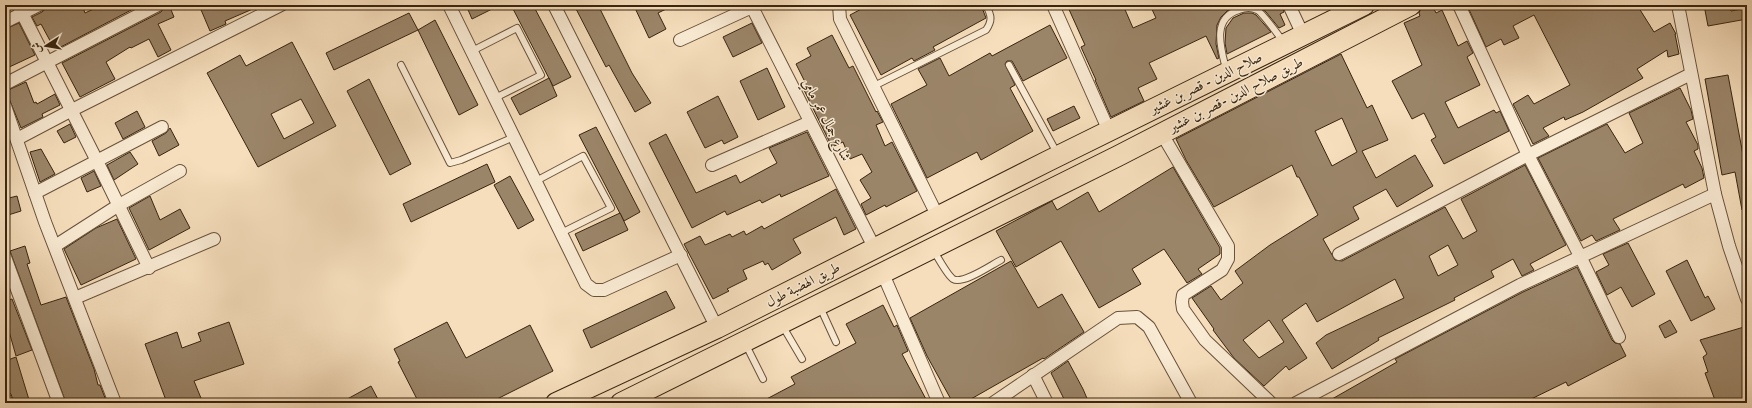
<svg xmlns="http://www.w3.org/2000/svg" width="1752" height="408" viewBox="0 0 1752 408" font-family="'IM FELL DW Pica',Amiri,serif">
<rect width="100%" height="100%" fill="#f6debc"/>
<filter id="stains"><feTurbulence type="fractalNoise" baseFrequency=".005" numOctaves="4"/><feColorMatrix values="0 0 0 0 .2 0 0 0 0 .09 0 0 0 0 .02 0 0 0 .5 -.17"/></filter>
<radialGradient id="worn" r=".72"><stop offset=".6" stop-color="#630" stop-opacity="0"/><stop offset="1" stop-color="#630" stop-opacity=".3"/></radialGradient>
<!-- building -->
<g fill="#9b8569" stroke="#38240f" fill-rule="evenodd">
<polygon points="50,5 82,5 85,13 102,5 134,5 135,8 55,50 41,24 37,26 32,17 42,12"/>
<polygon points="169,5 174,17 158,24 171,50 158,57 149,39 131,48 130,47 106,62 115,79 80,97 62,63 161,12 165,6"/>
<polygon points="199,5 262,5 225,21 226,24 210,31"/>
<polygon points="466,5 500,5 472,19"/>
<polygon points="511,5 533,5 571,77 553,86"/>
<polygon points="574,5 598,5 632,73 651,103 635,112 609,65 606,67"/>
<polygon points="640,5 674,5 658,13 666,29 649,38 635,8"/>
<polygon points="869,5 981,5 986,18 933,47 935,50 914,61 912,58 881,75 850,15"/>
<polygon points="1067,5 1123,5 1133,28 1156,18 1150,5 1240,5 1227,11 1221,17 1217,25 1216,44 1219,58 1217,59 1206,36 1149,63 1157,79 1138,88 1144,101 1111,117 1095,80 1096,80 1081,47 1085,45"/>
<polygon points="1257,5 1282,5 1284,12 1280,14 1285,25 1279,28 1266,12"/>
<polygon points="1422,5 1432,5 1436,13 1442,10 1458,46 1467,41 1473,53 1467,57 1480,85 1445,102 1458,128 1494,110 1496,113 1500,111 1509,131 1444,164 1431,140 1436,137 1424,113 1412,119 1392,81 1422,65 1404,23 1420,16 1419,13"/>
<polygon points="1467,5 1637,5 1654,32 1670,23 1676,34 1675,34 1679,54 1668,57 1667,50 1637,69 1643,78 1583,112 1565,120 1564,117 1543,128 1549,136 1533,144 1513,104 1528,95 1534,104 1570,85 1534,15 1513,26 1519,38 1504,45 1501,39 1486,47"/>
<polygon points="1704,5 1730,5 1731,11 1747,8 1747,19 1708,26"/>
<polygon points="409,13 418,30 334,70 326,53"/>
<polygon points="1244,13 1252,13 1256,15 1271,32 1227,54 1225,43 1226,28 1233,18"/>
<polygon points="435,20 478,105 459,115 418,30"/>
<polygon points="19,23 35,55 5,69 5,29"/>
<polygon points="752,23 762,43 733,57 723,37"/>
<polygon points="1050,25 1067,58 1023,81 1012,61 1007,61 1005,64 1015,85 1010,88 1033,131 981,160 977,152 927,178 891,104 927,85 918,69 940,58 949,76 990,53 992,56"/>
<polygon points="832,35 849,68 853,66 876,112 877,111 883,122 876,125 885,146 892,142 917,191 886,207 885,205 866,215 861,204 871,198 860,180 872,172 862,154 850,159 843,142 832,147 804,90 808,88 796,64 811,56 807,48"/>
<path d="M292 42 336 126 258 167 207 73 240 55 246 66ZM301 99 314 123 284 139 271 114Z"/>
<path d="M1341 54 1367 108 1372 105 1388 140 1362 151 1376 178 1415 155 1433 186 1397 207 1386 189 1353 207 1359 219 1323 239 1335 260 1342 261 1445 207 1463 239 1477 231 1461 199 1525 165 1566 245 1530 264 1534 270 1522 276 1513 259 1491 271 1494 277 1454 298 1455 300 1378 338 1379 340 1332 369 1316 343 1326 335 1404 298 1395 279 1317 322 1306 303 1282 320 1307 358 1289 370 1286 366 1264 386 1234 358 1213 330 1214 329 1192 298 1211 286 1221 300 1243 283 1235 271 1270 245 1318 215 1299 177H1297L1292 165 1214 207 1186 160 1176 139ZM1342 118 1357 152 1332 166 1315 131ZM1448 245 1458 265 1438 276 1429 256ZM1269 320 1284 342 1259 358 1243 340Z"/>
<polygon points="767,68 785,107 758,120 740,81"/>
<polygon points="1728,75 1746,171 1747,170 1747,209 1742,210 1735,172 1722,175 1705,79"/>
<polygon points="549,78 557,96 520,115 511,98"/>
<polygon points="369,79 411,164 390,175 347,91"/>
<polygon points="26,82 34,103 36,102 37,104 55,94 60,105 42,114 43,117 21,128 6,91"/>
<polygon points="1680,88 1691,110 1693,119 1686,122 1698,145 1698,149 1694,151 1702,168 1704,178 1685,188 1683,184 1613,219 1620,230 1596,241 1592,235 1581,241 1538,158 1607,124 1625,153 1643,143 1629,113"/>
<polygon points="718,96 738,137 724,144 722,140 705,148 687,112"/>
<polygon points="1074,106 1080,118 1053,131 1047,119"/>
<polygon points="137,111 145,127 123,139 115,123"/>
<polygon points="70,124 76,137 64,143 57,131"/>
<polygon points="596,127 640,212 624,221 579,135"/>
<polygon points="170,128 179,145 159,156 152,141 166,133"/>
<polygon points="807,132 829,176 781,197 780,194 762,203 760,200 727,215 725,211 692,228 649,143 666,134 696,193 736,175 740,183 777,163 769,148"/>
<polygon points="41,149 55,174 40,182 30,152"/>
<polygon points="130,152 138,164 114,180 107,165"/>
<polygon points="487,164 495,182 411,222 403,204"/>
<polygon points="1173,167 1220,248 1220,254 1198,269 1202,274 1187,283 1164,249 1132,269 1141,284 1099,308 1061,241 1016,267 996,231 1052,201 1057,210 1088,192 1099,212"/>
<polygon points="94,171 101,186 87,192 81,178"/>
<polygon points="510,176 534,220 518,229 494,185"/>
<polygon points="836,189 856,229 844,235 836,217 793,239 801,253 772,270 768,263 765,265 763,261 743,270 747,279 727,289 729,291 713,299 684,244 700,236 705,245 730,234 732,237 744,231 746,235 762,226 764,229"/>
<polygon points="17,196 21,211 5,216 5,199"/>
<polygon points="150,196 160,220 180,209 190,228 149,250 129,208"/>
<polygon points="620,213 628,230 583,251 575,234"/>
<polygon points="117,219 136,259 81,285 64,249 96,228"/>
<polygon points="1628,243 1655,294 1632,307 1621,287 1607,295 1596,272 1609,265 1603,254"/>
<polygon points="25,246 30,263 27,264 41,305 66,297 94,369 98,385 100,385 107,403 66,403 10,251"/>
<polygon points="1687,260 1705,298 1708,296 1715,309 1691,321 1666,271"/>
<polygon points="1011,261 1038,308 1062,294 1084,332 1044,359 1043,358 964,403 953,403 927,356 910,318"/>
<polygon points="1577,267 1612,340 1615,343 1620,344 1626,356 1568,386 1566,382 1523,403 1325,403 1397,362 1395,359 1523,292"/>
<polygon points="666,291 675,308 591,348 583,330"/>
<polygon points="12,299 32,350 16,356 5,317 5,301"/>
<polygon points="883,305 894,327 897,325 908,351 902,354 928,403 759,403 795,384 791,377 856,343 846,324"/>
<polygon points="1670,320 1677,332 1665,338 1659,326"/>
<polygon points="229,322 244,364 194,381 203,403 167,403 145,344 177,332 182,348 201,341 198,333"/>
<polygon points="447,322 466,358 530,325 553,371 489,403 419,403 398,362 400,361 394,349"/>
<polygon points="1744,327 1747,336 1747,398 1732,403 1716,403 1705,373 1708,372 1703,357 1707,354 1700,340"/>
<polygon points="16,357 30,403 14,403 11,394 8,392 5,381 5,361"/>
<polygon points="1068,361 1083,389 1089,403 1066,403 1051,373"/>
<polygon points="371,386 380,403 340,403"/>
</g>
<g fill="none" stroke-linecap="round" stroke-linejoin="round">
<!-- service casing -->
<g stroke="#68523a" stroke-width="8">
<g id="service">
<polyline points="472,51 517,28 541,75 495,98"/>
<polyline points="401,65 450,163 461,160 514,137"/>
<polyline points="1009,65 1057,153"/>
<path d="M1226 69C1221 49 1211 18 1239 10 1244 8 1251 7 1257 10 1262 12 1278 35 1283 41"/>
<path d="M874 86 986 30C993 20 991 15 986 5"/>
<polyline points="536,181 583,156 611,208 561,233"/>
<path d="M933 250C938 257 947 275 953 279 963 285 991 265 1001 260"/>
<polyline points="820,307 836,342"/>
<polyline points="782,325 802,359"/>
<polyline points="745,343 763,379"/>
</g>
</g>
<!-- minor casing -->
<g stroke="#68523a" stroke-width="14">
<g id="minor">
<polyline points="18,5 97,161 149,268"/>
<polyline points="449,5 586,284 594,290 604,290 681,255"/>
<polyline points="554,5 717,328"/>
<polyline points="751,5 875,249"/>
<polyline points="839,5 840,19 938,217"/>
<polyline points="1053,5 1109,131"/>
<polyline points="1289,5 1303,35"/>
<polyline points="1459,5 1528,155 1580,256 1619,337"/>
<polyline points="1678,5 1715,194 1729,246 1747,299"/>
<polyline points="5,22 39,5"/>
<polyline points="680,40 752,7"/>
<polyline points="5,84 158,5"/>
<polyline points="5,106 45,222 115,403"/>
<polyline points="1162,134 1228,246 1228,259 1222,270 1183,295 1182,302 1183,309 1205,340 1271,403"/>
<polyline points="17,139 72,110 281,5"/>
<polyline points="712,165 810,122"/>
<polyline points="35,193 162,127"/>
<polyline points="55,246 119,205 180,171"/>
<polyline points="1339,254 1528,155 1691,74"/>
<polyline points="5,257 59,403"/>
<polyline points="883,274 939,403"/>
<polyline points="75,298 214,239"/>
<polyline points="1033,375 1047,403"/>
<polyline points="5,399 7,403"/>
<polyline points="993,403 1118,318 1137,317 1149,327 1191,403"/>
<polyline points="1296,403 1520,285 1715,194"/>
</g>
</g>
<!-- trunk casing -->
<g stroke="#38240f" stroke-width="22">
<g id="trunk">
<polyline points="556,403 717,328 1048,161 1364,5"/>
<polyline points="621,403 1118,156 1411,5"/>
</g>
</g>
<!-- service -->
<use href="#service" stroke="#f9ead3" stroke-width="6"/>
<!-- minor -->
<use href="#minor" stroke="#f9ead3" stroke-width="12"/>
<!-- trunk -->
<use href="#trunk" stroke="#f6debc" stroke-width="20"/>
</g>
<g text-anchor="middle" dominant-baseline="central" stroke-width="3" stroke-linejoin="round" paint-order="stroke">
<!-- street labels -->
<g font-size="14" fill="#38240f" stroke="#f9ead3">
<text transform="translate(1206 83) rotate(-26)">صلاح الدين - قصر بن غشير</text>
<text transform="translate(1236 95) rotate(-27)">طريق صلاح الدين -قصر بن غشير</text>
<text transform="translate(826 120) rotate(63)">شارع جمال عمر مامي</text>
<text transform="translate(803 285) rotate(-27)">طريق الهضبة طول</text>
</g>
</g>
<!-- margin -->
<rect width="1752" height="408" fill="none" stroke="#f6debc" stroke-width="20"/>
<rect x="6" y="6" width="1740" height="396" fill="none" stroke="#38240f" stroke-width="2"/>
<rect x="10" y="10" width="1732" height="388" fill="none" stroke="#38240f"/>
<!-- north arrow -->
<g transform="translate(46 46) rotate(258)" stroke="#f9ead3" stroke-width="3" paint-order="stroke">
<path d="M0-3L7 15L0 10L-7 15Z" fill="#38240f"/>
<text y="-6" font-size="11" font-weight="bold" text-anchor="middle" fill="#38240f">ش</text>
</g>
<rect width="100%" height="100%" filter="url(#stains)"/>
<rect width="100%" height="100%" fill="url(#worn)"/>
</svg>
